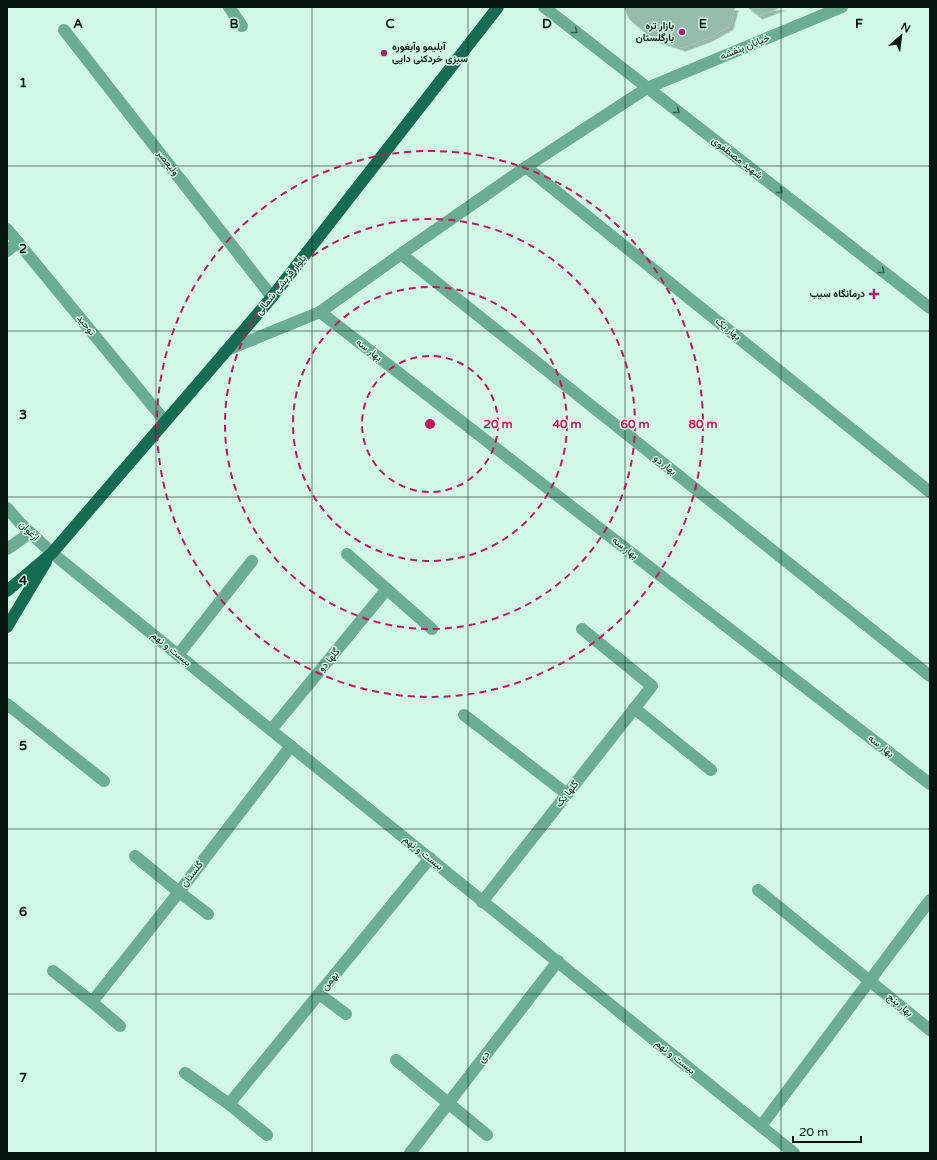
<svg xmlns="http://www.w3.org/2000/svg" width="937" height="1160" viewBox="0 0 937 1160" font-family="'Varela Round',Vazirmatn,sans-serif">
<defs>
<filter id="shadow"><feDropShadow dx="3.5" dy="3.5" stdDeviation="0" flood-color="#0004"/></filter>
</defs>
<rect width="100%" height="100%" fill="#d1f8e7"/>
<!-- building -->
<g fill="#95bbab" filter="url(#shadow)">
<polygon points="624,7 735,7 730,26 709,38 682,48 652,38 629,19"/>
<polygon points="747,7 782,7 759,16"/>
</g>
<g fill="none" stroke-linecap="round" stroke-linejoin="round">
<!-- minor -->
<g stroke="#6bad94" stroke-width="12">
<polyline points="229,7 242,26"/>
<polyline points="544,7 930,308"/>
<polyline points="64,30 272,297"/>
<polyline points="526,167 930,492"/>
<polyline points="7,229 165,421"/>
<polyline points="7,251 18,242"/>
<polyline points="401,254 930,676"/>
<polyline points="320,312 930,784"/>
<polyline points="227,350 320,312 401,254 526,167 647,88 842,7"/>
<polyline points="7,508 22,525 52,553 794,1153"/>
<polyline points="7,549 30,533"/>
<polyline points="347,554 432,629"/>
<polyline points="178,655 252,561"/>
<polyline points="7,704 104,781"/>
<polyline points="634,708 711,770"/>
<polyline points="464,715 567,794"/>
<polyline points="271,730 387,589"/>
<polyline points="135,856 179,892 208,914"/>
<polyline points="758,890 930,1030"/>
<polyline points="482,902 652,686 582,629"/>
<polyline points="53,971 92,1002 120,1026"/>
<polyline points="319,994 346,1014"/>
<polyline points="92,1002 179,892 291,746"/>
<polyline points="396,1060 487,1135"/>
<polyline points="185,1073 229,1104 267,1135"/>
<polyline points="229,1104 430,858"/>
<polyline points="761,1126 930,900"/>
<polyline points="410,1153 558,961"/>
</g>
<!-- major -->
<g stroke="#156c52" stroke-width="12">
<polyline points="7,591 52,553 227,350 272,297 498,7"/>
<polyline points="7,627 46,562"/>
</g>
</g>
<!-- one-way arrows -->
<defs><path id="oneway-chevron" d="M-2-3.5L2.5 0L-2 3.5" fill="none" stroke-width="1.6" stroke-linecap="round" stroke-linejoin="round"/></defs>
<g stroke="#396152">
<use href="#oneway-chevron" transform="translate(575 31) rotate(38)"/>
<use href="#oneway-chevron" transform="translate(677 111) rotate(38)"/>
<use href="#oneway-chevron" transform="translate(780 191) rotate(38)"/>
<use href="#oneway-chevron" transform="translate(882 271) rotate(38)"/>
</g>
<!-- grid -->
<path fill="none" stroke="#071510" stroke-width="1" stroke-opacity="0.55" d="M156 7V1153M312 7V1153M468 7V1153M625 7V1153M781 7V1153M7 166H930M7 331H930M7 497H930M7 663H930M7 829H930M7 994H930"/>
<!-- distance rings -->
<g fill="none" stroke="#c2185b" stroke-width="2" stroke-dasharray="7 5">
<circle cx="430" cy="424" r="68"/>
<circle cx="430" cy="424" r="137"/>
<circle cx="430" cy="424" r="205"/>
<circle cx="430" cy="424" r="273"/>
</g>
<!-- markers -->
<g fill="#a62675" stroke="#d1f8e7" stroke-width="1.5">
<circle cx="682" cy="32" r="4"/>
<circle cx="384" cy="53" r="4"/>
<path d="M872 288h4v4h4v4h-4v4h-4v-4h-4v-4h4z"/>
</g>
<g text-anchor="middle" dominant-baseline="central" stroke-width="3" stroke-linejoin="round" paint-order="stroke">
<!-- poi labels -->
<g font-size="10" font-weight="bold" fill="#071510" stroke="#d1f8e7" text-anchor="end">
<text x="674" y="26">بازار تره<tspan x="674" dy="12">بارگلستان</tspan></text>
<text x="392" y="47" text-anchor="start">آبلیمو وآبغوره<tspan x="392" dy="12">سبزی خردکنی دایی</tspan></text>
<text x="865" y="294">درمانگاه سیب</text>
</g>
<!-- street labels -->
<g font-size="10" fill="#071510" stroke="#d1f8e7">
<text transform="translate(745 47) rotate(-22)">خیابان بنفشه</text>
<text transform="translate(737 158) rotate(38)">شهید مصطفوی</text>
<text transform="translate(168 163) rotate(52)">ولیعصر</text>
<text transform="translate(281 285) rotate(-51)">بلوار قریشی شمالی</text>
<text transform="translate(86 325) rotate(51)">توحید</text>
<text transform="translate(728 329) rotate(39)">بهار یک</text>
<text transform="translate(369 350) rotate(38)">بهار سه</text>
<text transform="translate(665 465) rotate(39)">بهار دو</text>
<text transform="translate(29 531) rotate(44)">ارغوان</text>
<text transform="translate(625 548) rotate(38)">بهار سه</text>
<text transform="translate(171 649) rotate(39)">بیست و نهم</text>
<text transform="translate(329 660) rotate(-50)">گلها دو</text>
<text transform="translate(881 746) rotate(38)">بهار سه</text>
<text transform="translate(567 794) rotate(-52)">گلها یک</text>
<text transform="translate(423 853) rotate(39)">بیست و نهم</text>
<text transform="translate(192 874) rotate(-52)">گلستان</text>
<text transform="translate(330 981) rotate(-51)">بهمن</text>
<text transform="translate(900 1005) rotate(40)">بهار پنج</text>
<text transform="translate(484 1057) rotate(-52)">دی</text>
<text transform="translate(675 1057) rotate(39)">بیست و نهم</text>
</g>
</g>
<g font-size="13" text-anchor="middle" font-weight="bold" fill="#071510" stroke="#d1f8e7" stroke-width="3" stroke-linejoin="round" paint-order="stroke">
<text x="78" y="28">A</text>
<text x="234" y="28">B</text>
<text x="390" y="28">C</text>
<text x="547" y="28">D</text>
<text x="703" y="28">E</text>
<text x="859" y="28">F</text>
<text x="23" y="87">1</text>
<text x="23" y="253">2</text>
<text x="23" y="419">3</text>
<text x="23" y="585">4</text>
<text x="23" y="750">5</text>
<text x="23" y="916">6</text>
<text x="23" y="1082">7</text>
</g>
<circle cx="430" cy="424" r="6" fill="#c2185b" stroke="#d1f8e7" stroke-width="2"/>
<g font-size="12" text-anchor="middle" font-weight="bold" fill="#c2185b" stroke="#d1f8e7" stroke-width="3" stroke-linejoin="round" paint-order="stroke">
<text x="498" y="428">20 m</text>
<text x="567" y="428">40 m</text>
<text x="635" y="428">60 m</text>
<text x="703" y="428">80 m</text>
</g>
<!-- border -->
<rect width="937" height="1160" fill="none" stroke="#071510" stroke-width="16"/>
<!-- north arrow -->
<g transform="translate(901 36) rotate(28)" stroke="#d1f8e7" stroke-width="3" paint-order="stroke">
<path d="M0-3L7 15L0 10L-7 15Z" fill="#071510"/>
<text y="-6" font-size="11" font-weight="bold" text-anchor="middle" fill="#071510">N</text>
</g>
<!-- scale -->
<path d="M793 1136v6h68v-6" fill="none" stroke="#071510" stroke-width="2"/>
<text x="799" y="1136" font-size="12" fill="#071510" stroke="#d1f8e7" stroke-width="3" paint-order="stroke">20 m</text>
</svg>
